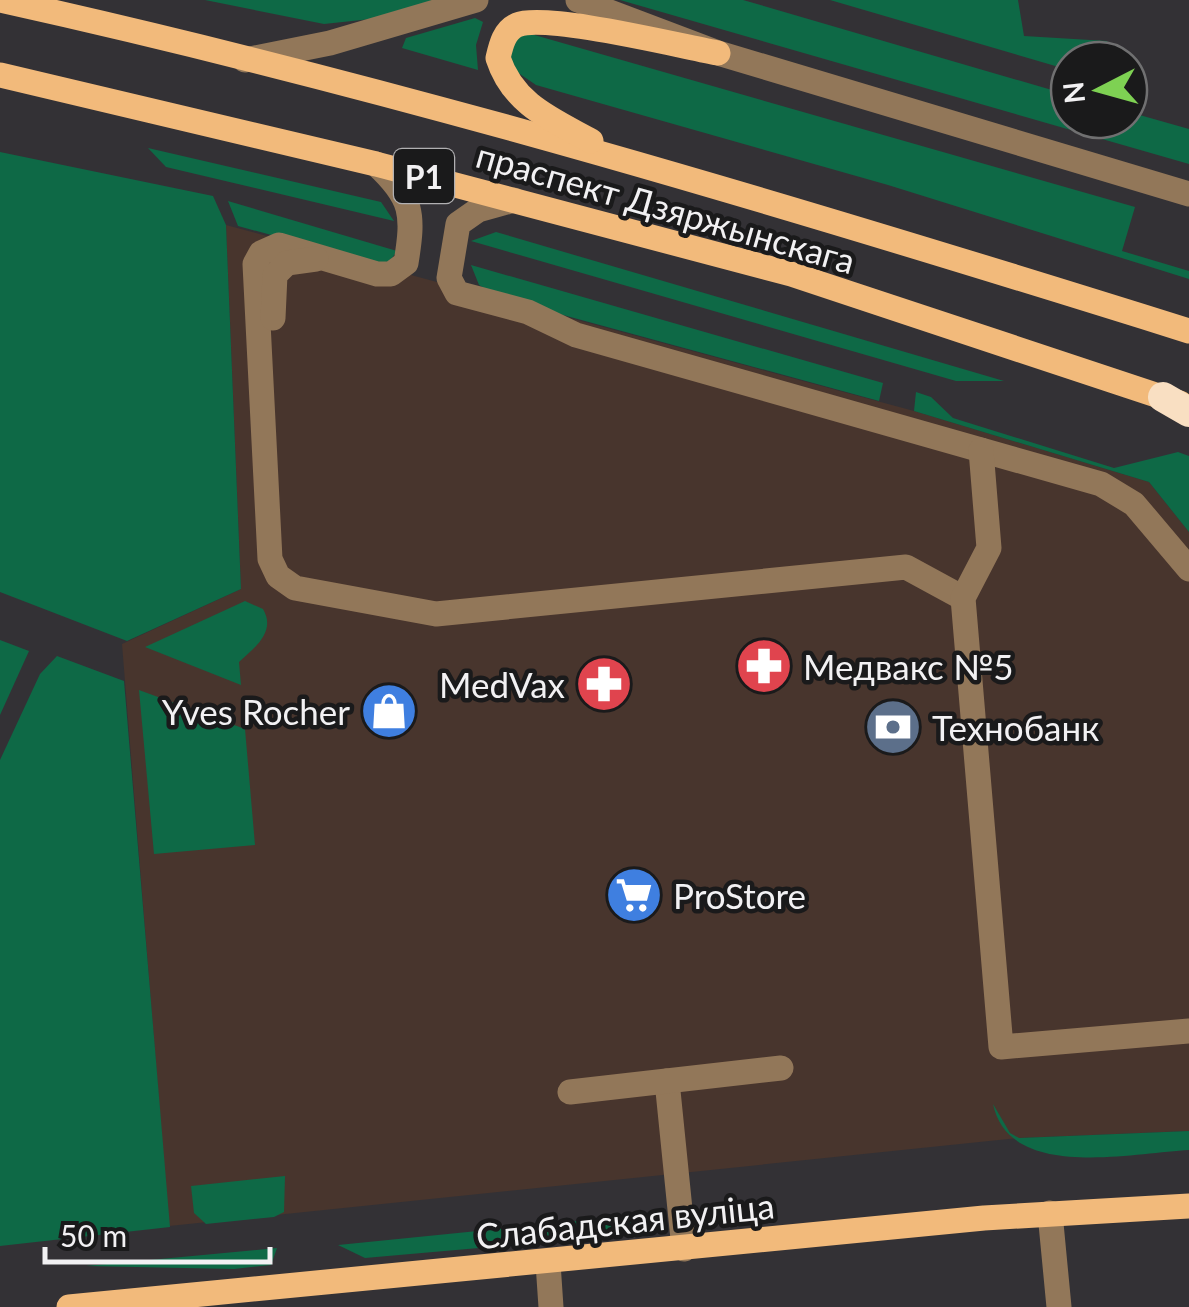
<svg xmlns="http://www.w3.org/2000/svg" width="1189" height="1307" viewBox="0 0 1189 1307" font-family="Lato,sans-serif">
<rect width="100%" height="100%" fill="#333135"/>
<!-- commercial -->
<polygon fill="#48352d" points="226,225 914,411 1149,482 1189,532 1189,1131 1019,1138 169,1226 122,644 241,589"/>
<!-- green -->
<g fill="#0e6946">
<polygon points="205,0 435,0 371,19 324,24"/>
<polygon points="620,0 743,0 1069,95 1069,120 1129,120 1129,112 1189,129 1189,164"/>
<polygon points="830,0 1018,0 1024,36 1107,41 1111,60 1069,60 1069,70"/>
<polygon points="475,18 483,22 476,45 478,70 402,48 406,38"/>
<polygon points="531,34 1135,207 1122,251 1189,271 1189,279 888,185 536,85 514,70 508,44 515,37"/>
<polygon points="148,148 381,202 394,221 166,167"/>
<polygon points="0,152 213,196 226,225 241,589 127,641 0,592"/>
<polygon points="228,201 397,251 390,261 377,264 238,226"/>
<polygon points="496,232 1004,381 956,381 471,241"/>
<polygon points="471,265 883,383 879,401 501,298 479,285"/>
<polygon points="916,392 931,397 953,418 1114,468 1178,452 1189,456 1189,532 1149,482 914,411"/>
<path d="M245 601 263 609C276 631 256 647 239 662L241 685 145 647Z"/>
<polygon points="0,640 29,651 0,715"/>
<polygon points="57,656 124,681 170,1227 0,1246 0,760 40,674"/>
<polygon points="139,690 245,729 255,845 154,854"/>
<path d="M993 1104 1010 1133 1019 1138 1189 1131V1150C1131 1153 1009 1181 993 1104Z"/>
<polygon points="285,1176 284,1212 274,1217 206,1224 194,1213 191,1186"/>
<polygon points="666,1212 659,1232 365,1258 338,1245"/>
<polygon points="277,1248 271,1265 234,1269 86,1266"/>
</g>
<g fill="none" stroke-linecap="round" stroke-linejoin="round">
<!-- minor -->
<g stroke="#927759" stroke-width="25">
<polyline points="578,0 718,53 1189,194"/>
<polyline points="245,60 330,43 476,0"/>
<path d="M376 164C413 198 414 214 406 263L391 274H377L279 245 261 253 255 264 270 559 278 576 295 588 436 614 906 567 963 598"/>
<polyline points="514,200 478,210 458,224 449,278 457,293 528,312 576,335 1101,484 1134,504 1189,569"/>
<polyline points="273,318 275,275 287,263 316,259"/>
<polyline points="981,450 989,548 963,598 1001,1047 1189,1031"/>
<polyline points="667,1081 684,1249"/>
<polyline points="570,1092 781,1068"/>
<polyline points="1050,1213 1059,1307"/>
<polyline points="548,1263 551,1307"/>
</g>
<!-- major -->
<g stroke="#f2ba7b" stroke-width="25">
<path d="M0 0C402 89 796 208 1189 331"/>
<polyline points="0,75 376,164 791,274 1180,403"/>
<path d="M591 141C551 119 513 104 498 58 501 45 504 31 517 25 545 13 680 46 718 53"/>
<polyline points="69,1307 984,1218 1189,1206"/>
</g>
<!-- highway -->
<polyline stroke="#f9dfc2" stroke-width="30" points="1163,397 1189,412"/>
</g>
<!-- icons -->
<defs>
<g id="pharmacy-disc" transform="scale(2.875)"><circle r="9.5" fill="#e0444e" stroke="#1a1a1b"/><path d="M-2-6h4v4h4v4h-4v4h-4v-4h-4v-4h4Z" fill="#fff"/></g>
<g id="shop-disc" transform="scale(2.875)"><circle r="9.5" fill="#3f7fe0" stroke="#1a1a1b"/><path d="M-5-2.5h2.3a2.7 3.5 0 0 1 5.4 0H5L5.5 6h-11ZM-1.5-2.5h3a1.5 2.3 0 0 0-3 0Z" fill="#fff"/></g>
<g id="bank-disc" transform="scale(2.875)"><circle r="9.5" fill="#5c6f8a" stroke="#1a1a1b"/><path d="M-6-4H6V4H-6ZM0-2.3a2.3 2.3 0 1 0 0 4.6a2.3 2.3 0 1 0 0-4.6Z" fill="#fff"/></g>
<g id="supermarket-disc" transform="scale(2.875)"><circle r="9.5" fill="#3f7fe0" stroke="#1a1a1b"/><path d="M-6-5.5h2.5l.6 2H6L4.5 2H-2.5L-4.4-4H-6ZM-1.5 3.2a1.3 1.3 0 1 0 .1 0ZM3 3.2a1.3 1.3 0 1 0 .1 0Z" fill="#fff"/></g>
</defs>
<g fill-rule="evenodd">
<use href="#pharmacy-disc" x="764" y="666"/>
<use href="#pharmacy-disc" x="604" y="684"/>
<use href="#shop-disc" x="389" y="711"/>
<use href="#bank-disc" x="893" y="727"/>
<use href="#supermarket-disc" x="634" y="895"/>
</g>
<g text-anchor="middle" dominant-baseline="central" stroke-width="9" stroke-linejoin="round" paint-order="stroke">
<!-- shield labels -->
<rect fill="#1a1a1b" stroke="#b1b0b2" stroke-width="2.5" x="394" y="149" width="60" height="54" rx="8"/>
<g font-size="32" font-weight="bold" fill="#f2f1f3">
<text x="424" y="176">Р1</text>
</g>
<!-- street labels -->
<g font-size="35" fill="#f2f1f3" stroke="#1a1a1b">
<text transform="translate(666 207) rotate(16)">праспект Дзяржынскага</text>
<text transform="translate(625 1220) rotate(-6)">Слабадская вуліца</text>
</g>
<!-- poi labels -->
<g font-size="35" fill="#f2f1f3" stroke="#1a1a1b" text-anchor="start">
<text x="803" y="666">Медвакс №5</text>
<text x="565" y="684" text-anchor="end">MedVax</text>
<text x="350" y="711" text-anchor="end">Yves Rocher</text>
<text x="932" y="727">Технобанк</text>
<text x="673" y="895">ProStore</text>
</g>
</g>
<!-- north arrow -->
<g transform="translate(1099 90) rotate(264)"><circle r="48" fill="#1a1a1b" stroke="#707071" stroke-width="2.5"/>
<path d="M0-8L18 38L0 25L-18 38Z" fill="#7ed153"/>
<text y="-15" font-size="28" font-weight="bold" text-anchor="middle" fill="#f2f1f3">N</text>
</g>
<!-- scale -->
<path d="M45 1247v15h225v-15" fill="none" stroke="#f2f1f3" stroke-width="5"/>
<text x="60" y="1247" font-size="30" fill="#f2f1f3" stroke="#1a1a1b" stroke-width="8" paint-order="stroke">50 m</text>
</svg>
